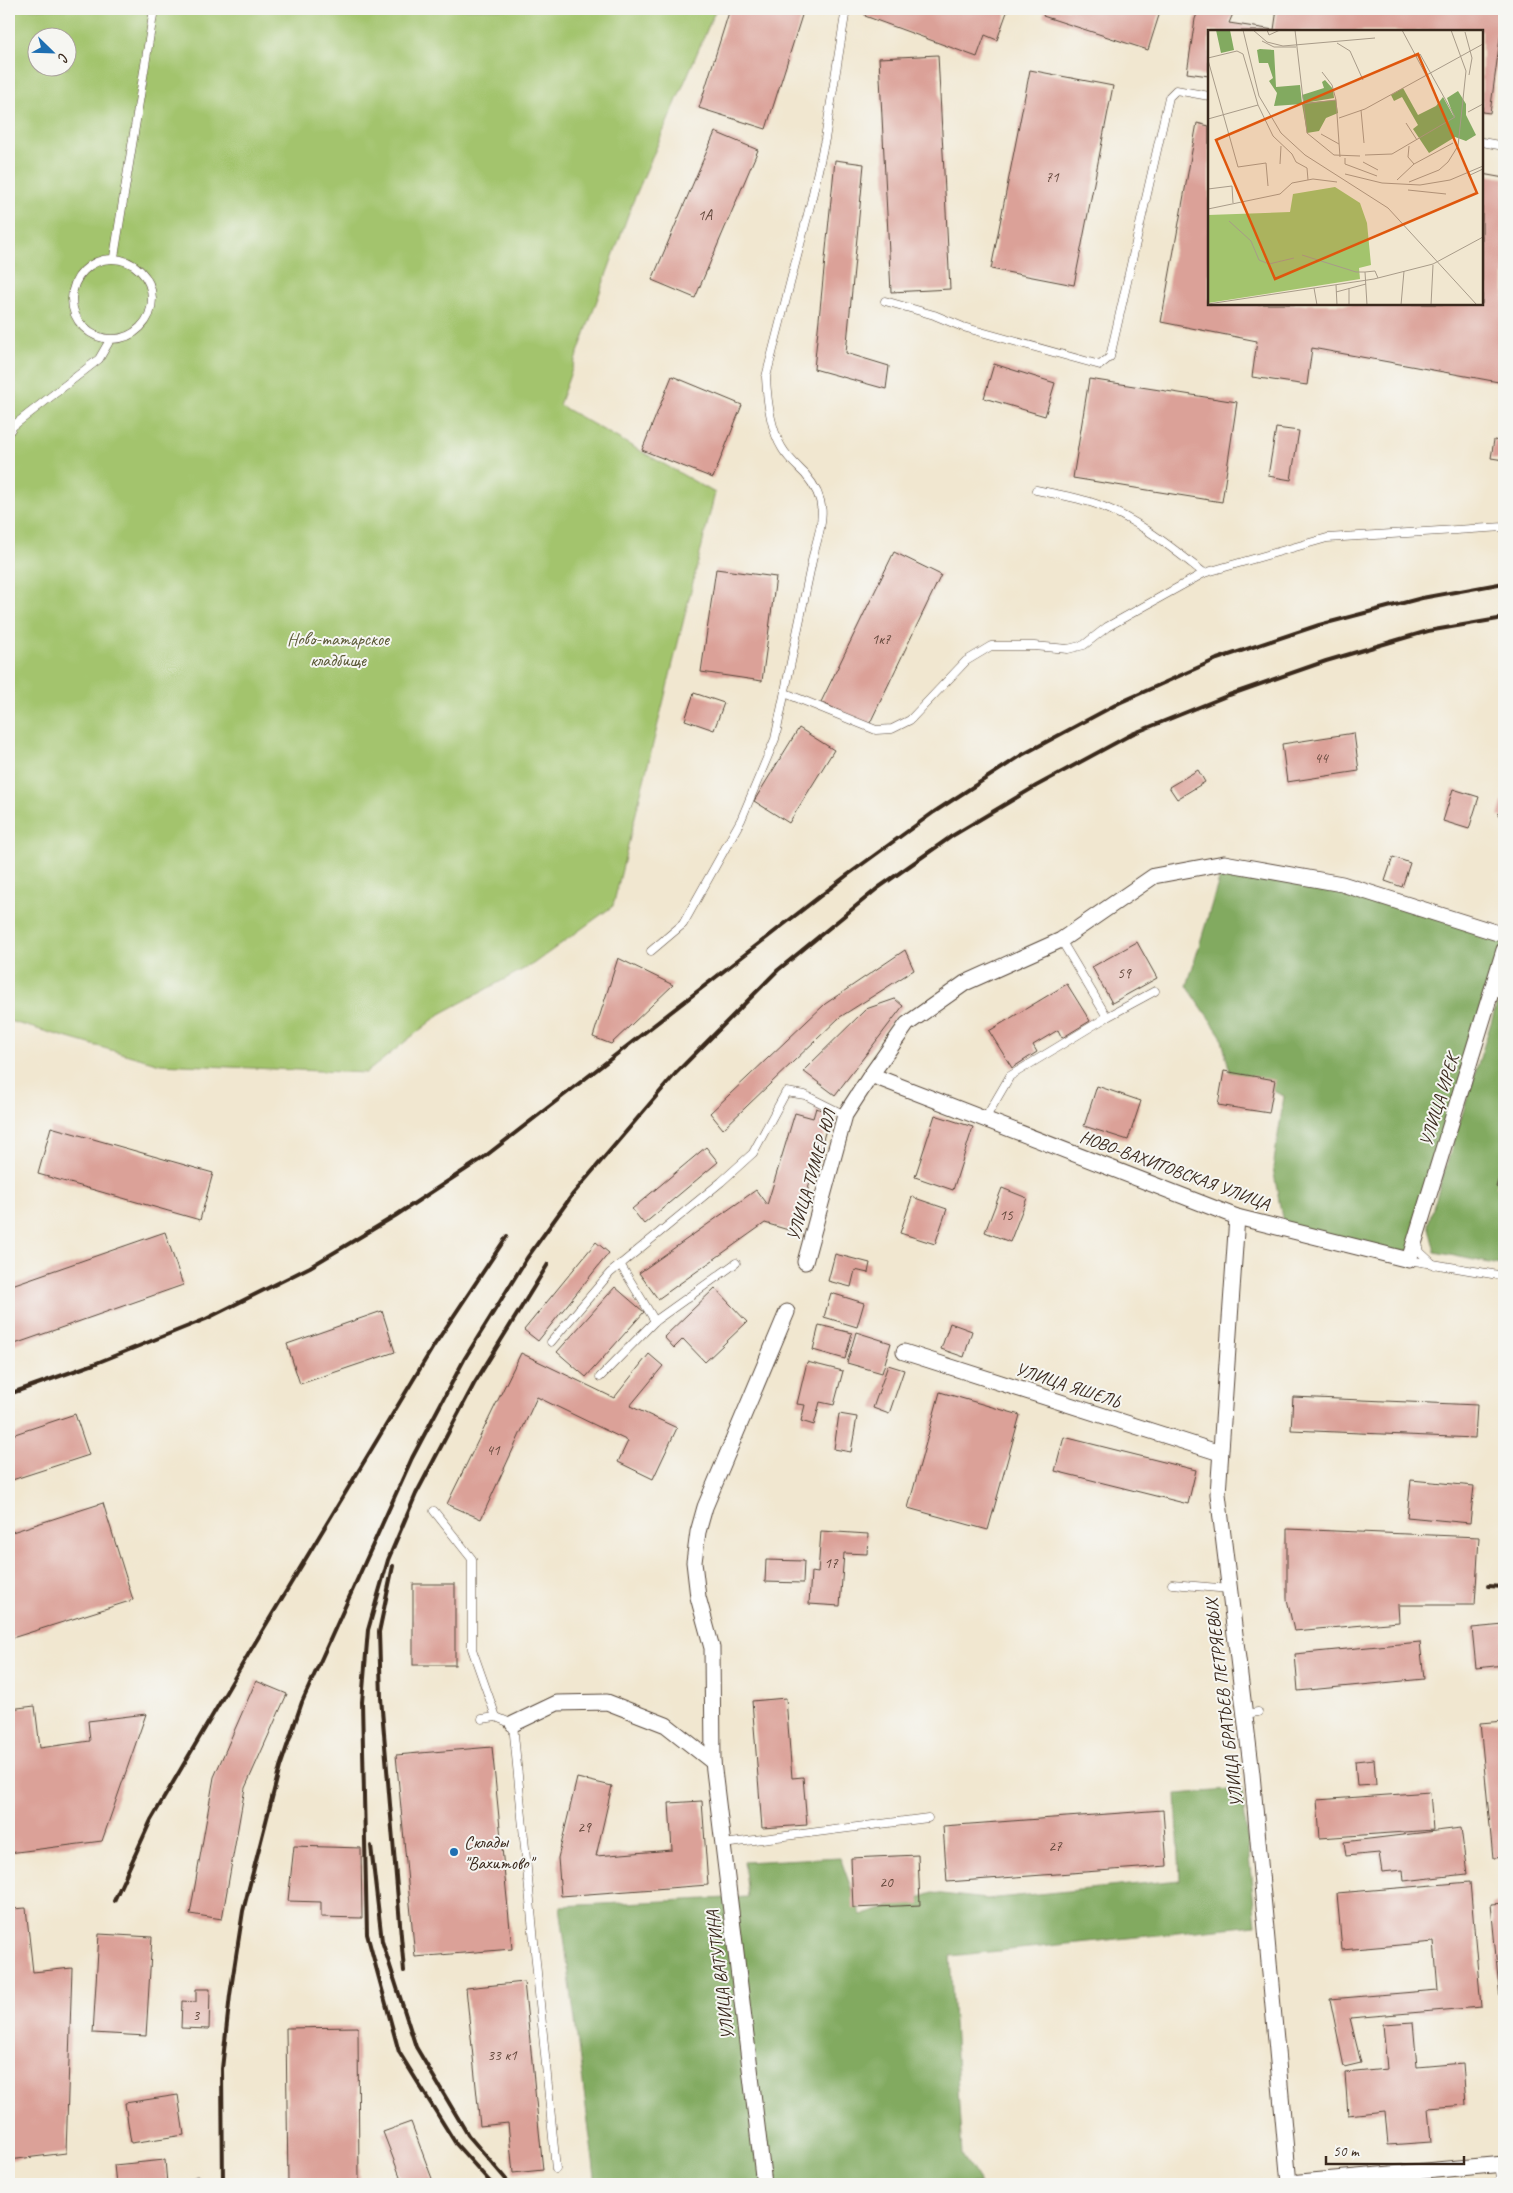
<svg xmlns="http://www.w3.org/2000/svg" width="1513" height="2193" viewBox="0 0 1513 2193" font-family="Caveat,sans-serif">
<rect width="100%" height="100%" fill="#f6f6f2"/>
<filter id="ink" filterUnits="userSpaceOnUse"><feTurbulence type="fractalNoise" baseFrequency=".02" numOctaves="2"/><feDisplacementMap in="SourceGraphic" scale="10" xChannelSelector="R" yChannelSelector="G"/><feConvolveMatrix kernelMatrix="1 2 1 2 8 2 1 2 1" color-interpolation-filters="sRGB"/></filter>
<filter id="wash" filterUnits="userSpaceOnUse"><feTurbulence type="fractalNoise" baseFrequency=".0096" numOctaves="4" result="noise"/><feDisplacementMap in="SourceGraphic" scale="20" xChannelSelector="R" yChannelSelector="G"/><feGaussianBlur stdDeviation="1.12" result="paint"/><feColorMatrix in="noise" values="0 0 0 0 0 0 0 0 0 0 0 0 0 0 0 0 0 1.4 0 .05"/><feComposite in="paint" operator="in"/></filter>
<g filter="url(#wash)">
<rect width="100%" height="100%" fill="#f1e7d0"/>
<!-- green -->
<path fill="#a3c46d" stroke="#6f7746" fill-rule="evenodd" d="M9 9H716L632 204 559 405 715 493 613 906 533 964 440 1014 366 1073 160 1064 9 1021ZM38 38H68V68H38Z"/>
<!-- forest -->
<g fill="#82aa60" stroke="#5e6a3f">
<polygon points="1224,863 1504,935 1504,950 1409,1260 1284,1229 1273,1168 1284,1096 1230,1072 1221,1036 1187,986"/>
<polygon points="1504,981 1504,1266 1435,1252 1428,1224"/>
<polygon points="1242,1789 1256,1925 950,1956 962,2155 981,2184 596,2184 560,1906 748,1897 744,1862 840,1857 861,1916 933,1893 987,1899 1180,1880 1176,1794"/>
</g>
<g id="blocks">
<!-- building -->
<g fill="#dba198">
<polygon points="730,9 804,9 766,129 699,108"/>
<polygon points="867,9 998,9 1007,12 997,40 985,35 977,57 865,16"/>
<polygon points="1046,9 1161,9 1148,50 1043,16"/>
<polygon points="1199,9 1235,9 1229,23 1274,30 1277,9 1504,9 1490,113 1482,112 1482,31 1209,31 1209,76 1187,73 1195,19"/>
<polygon points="938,55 950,289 891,292 879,58"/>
<polygon points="1030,70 1113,86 1074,285 991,269"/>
<polygon points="1197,123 1209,126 1209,304 1482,304 1482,174 1504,178 1504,383 1312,348 1307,385 1252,377 1257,341 1161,322"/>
<polygon points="715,132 758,150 695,298 652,280"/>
<polygon points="835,160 864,164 846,353 889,366 886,389 814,369"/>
<polygon points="994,364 1055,383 1045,416 984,398"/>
<polygon points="672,376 742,405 713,478 642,450"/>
<polygon points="1089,379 1237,402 1222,502 1073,478"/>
<polygon points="1276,428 1299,431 1291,480 1268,476"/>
<polygon points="1494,440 1504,442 1504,460 1491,458"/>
<polygon points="894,552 941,575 869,725 821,702"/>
<polygon points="716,569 776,577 762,681 701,672"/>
<polygon points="694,693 724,703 714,730 685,720"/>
<polygon points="799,728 834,750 789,823 754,801"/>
<polygon points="1354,733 1359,771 1287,782 1282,744"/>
<polygon points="1198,770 1205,782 1177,799 1169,787"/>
<polygon points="1453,789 1479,797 1469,829 1443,821"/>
<polygon points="1504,796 1504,818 1498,816"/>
<polygon points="1393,857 1410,863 1402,887 1385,881"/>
<polygon points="1137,942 1157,978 1112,1003 1092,967"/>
<polygon points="905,950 914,970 840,1017 723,1129 710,1113 825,1004"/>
<polygon points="618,958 673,985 611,1044 593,1037"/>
<polygon points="1067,984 1090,1021 1062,1038 1058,1030 1033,1045 1037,1052 1012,1068 989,1031"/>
<polygon points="895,999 903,1006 835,1095 803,1071 866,1009"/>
<polygon points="1224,1071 1275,1080 1269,1113 1218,1105"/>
<polygon points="1097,1086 1141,1101 1128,1140 1084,1126"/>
<polygon points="816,1108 831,1113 795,1232 765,1223 658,1299 639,1273 756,1190 767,1205 795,1113 813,1118"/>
<polygon points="935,1115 973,1127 953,1190 915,1177"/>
<polygon points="51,1127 213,1173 200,1220 38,1174"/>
<polygon points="706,1147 718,1162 644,1224 632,1209"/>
<polygon points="1504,1160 1504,1190 1496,1187"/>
<polygon points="1002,1188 1027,1198 1010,1242 985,1232"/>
<polygon points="912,1197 947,1209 935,1244 900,1233"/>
<polygon points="165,1232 183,1285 9,1346 9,1286"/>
<polygon points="596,1242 609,1253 538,1341 524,1330"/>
<polygon points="835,1254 870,1263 868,1273 855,1270 851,1287 828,1281"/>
<polygon points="615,1287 644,1312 586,1377 557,1352"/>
<polygon points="715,1288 747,1322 705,1362 683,1339 674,1348 664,1337"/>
<polygon points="831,1293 864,1303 857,1327 824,1317"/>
<polygon points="382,1311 395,1352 300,1384 287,1344"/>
<polygon points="950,1323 972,1331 964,1357 941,1349"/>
<polygon points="819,1325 852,1333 845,1359 813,1350"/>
<polygon points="856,1332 891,1343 882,1373 847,1363"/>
<polygon points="521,1353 614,1398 649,1354 663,1366 630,1406 677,1428 653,1479 618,1462 628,1441 537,1397 481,1519 447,1504"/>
<polygon points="807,1362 843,1371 834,1405 820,1402 814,1425 801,1421 805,1405 797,1404"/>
<polygon points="888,1365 904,1370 889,1414 873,1408"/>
<polygon points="940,1392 1020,1415 988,1530 908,1508"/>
<polygon points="1293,1397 1477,1405 1475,1438 1291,1430"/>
<polygon points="75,1414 89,1455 9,1481 9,1436"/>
<polygon points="839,1414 857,1417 851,1452 834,1449"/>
<polygon points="1064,1437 1196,1470 1188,1504 1055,1471"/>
<polygon points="1411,1480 1474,1486 1470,1523 1407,1517"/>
<polygon points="103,1503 133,1600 9,1639 9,1533"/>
<polygon points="1287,1529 1479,1537 1475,1605 1398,1605 1399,1622 1294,1631 1287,1599"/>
<polygon points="821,1531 868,1534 867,1554 844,1553 840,1606 809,1604 811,1572 818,1573"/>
<polygon points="766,1560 804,1561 803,1583 765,1582"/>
<rect x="413" y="1584" width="42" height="81"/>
<polygon points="1504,1625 1504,1665 1476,1668 1472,1628"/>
<polygon points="1420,1642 1424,1679 1298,1691 1295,1654"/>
<polygon points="256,1681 287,1694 245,1788 222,1919 190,1914 214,1777"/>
<polygon points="786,1698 792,1778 803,1777 807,1825 762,1828 752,1701"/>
<polygon points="35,1706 40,1748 90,1741 88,1721 146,1714 102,1841 9,1853 9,1709"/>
<polygon points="1504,1721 1504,1857 1493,1858 1480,1723"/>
<polygon points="492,1747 512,1949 415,1957 396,1755"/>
<polygon points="1374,1759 1376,1785 1357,1786 1355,1761"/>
<polygon points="577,1778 612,1786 596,1856 672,1850 669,1803 702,1801 708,1885 561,1896 558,1858"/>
<polygon points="1430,1792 1433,1830 1320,1838 1317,1800"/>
<polygon points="1163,1810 1167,1866 947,1882 943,1826"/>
<polygon points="1461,1828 1467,1874 1404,1881 1403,1870 1382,1872 1379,1853 1346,1856 1344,1842"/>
<polygon points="294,1846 361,1848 362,1918 321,1917 321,1902 288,1901"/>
<polygon points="918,1855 920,1905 853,1908 851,1858"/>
<polygon points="1470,1882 1481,2007 1350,2018 1361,2063 1344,2067 1330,1999 1438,1990 1434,1942 1342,1950 1337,1893"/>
<polygon points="9,1889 12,1909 26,1908 33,1972 72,1968 66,2153 9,2160"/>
<polygon points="1504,1903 1504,2032 1503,2032 1491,1904"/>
<polygon points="99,1934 152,1937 146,2036 93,2033"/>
<polygon points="524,1982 543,2170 513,2173 508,2123 480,2126 466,1988"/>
<polygon points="196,1989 210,1989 209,2029 181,2028 182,2001 196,2002"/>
<polygon points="1413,2022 1417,2067 1463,2063 1466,2105 1428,2108 1431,2142 1388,2145 1385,2111 1348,2115 1345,2073 1387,2069 1383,2024"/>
<polygon points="358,2027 359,2184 288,2184 286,2028"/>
<polygon points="178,2095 184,2135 131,2143 125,2103"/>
<polygon points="411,2122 434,2184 403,2184 383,2132"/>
<polygon points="165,2160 167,2184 116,2184 114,2165"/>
</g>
</g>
</g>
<g filter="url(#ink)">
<use href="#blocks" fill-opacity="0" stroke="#564639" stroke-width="1"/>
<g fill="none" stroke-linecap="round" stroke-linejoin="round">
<!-- lane casing -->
<g stroke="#564639" stroke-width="9">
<g id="lane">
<polyline points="1482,142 1504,146"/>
<polyline points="114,257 154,9"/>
<circle cx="112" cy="299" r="40"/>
<polyline points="885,301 934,315 963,327 1100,365 1110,357 1169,97 1176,90 1209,96"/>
<polyline points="9,432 13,426 99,359 110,340"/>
<path d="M1036 490C1055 494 1077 497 1096 504 1136 518 1171 547 1204 573"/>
<polyline points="785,693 876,730 892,729 910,720 966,661 991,646 1034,646 1068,649 1084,645 1107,627 1204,573 1327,538 1504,527"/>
<polyline points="1061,940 1107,1017"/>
<path d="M651 951 683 924 741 820 775 739 813 556C822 522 830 503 805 474 797 466 787 457 782 448 770 428 767 400 766 377L811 202 825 139 846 9"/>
<polyline points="985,1119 1010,1076 1107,1017 1155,991"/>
<polyline points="1418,1243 1420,1252 1434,1265"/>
<polyline points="1409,1260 1504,1276"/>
<polyline points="620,1264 655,1321"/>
<polyline points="551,1342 610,1273 721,1182 753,1153 786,1092 805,1095 845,1115"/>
<polyline points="600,1377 655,1321 736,1263"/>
<polyline points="434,1511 472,1559 472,1649 496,1717 513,1724 556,2169"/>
<polyline points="1172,1584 1230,1589"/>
<polyline points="1245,1714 1258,1712"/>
<polyline points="482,1719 496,1717"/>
<polyline points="723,1844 928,1818"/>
<polyline points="1498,2165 1501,2184"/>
<polyline points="197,2180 197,2184"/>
</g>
</g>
<!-- street casing -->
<g stroke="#564639" stroke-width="17">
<g id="street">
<polyline points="871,1075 1237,1217 1409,1260 1504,950"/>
<polyline points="1237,1217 1218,1494 1252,1774 1289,2184"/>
<polyline points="805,1262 845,1115 871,1075 907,1024 965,983 1061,940 1154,876 1224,863 1342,884 1504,935"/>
<polyline points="904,1352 1220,1453"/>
<polyline points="513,1724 557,1703 607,1702 666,1725 713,1762"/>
<polyline points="1289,2183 1504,2164"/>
<polyline points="764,2184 713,1762 712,1648 698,1597 694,1562 698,1532 705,1507 787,1312"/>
</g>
</g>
<!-- lane -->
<use href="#lane" stroke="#fff" stroke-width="8"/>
<!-- street -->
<use href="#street" stroke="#fff" stroke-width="15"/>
<!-- rail -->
<g stroke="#3b2a1e" stroke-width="4">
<polyline points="9,1394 94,1364 206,1319 310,1267 395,1216 483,1158 846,876 934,812 1022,755 1119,703 1217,659 1319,625 1422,598 1504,583"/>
<polyline points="393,1566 379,1632 381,1698 404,1971"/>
<polyline points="1488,1586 1504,1587"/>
<polyline points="371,1846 382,1941 416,2047 468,2135 510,2184"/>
<polyline points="114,1901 151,1820 252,1648 433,1347 507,1236"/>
<polyline points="223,2184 222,2069 230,1995 243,1911 280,1767 302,1702 412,1458 465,1358 527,1258 573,1194 676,1073 778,970 878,888 952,836 1036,786 1132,734 1229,695 1326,661 1428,631 1504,618"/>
<polyline points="492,2184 456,2144 399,2052 367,1934 362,1702 368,1630 388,1560 416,1494 474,1384 548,1264"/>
</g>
</g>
</g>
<!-- markers -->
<circle fill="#1f6fb2" stroke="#f6f6f2" stroke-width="2" cx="454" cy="1852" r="5"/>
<g text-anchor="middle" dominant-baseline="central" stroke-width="4" stroke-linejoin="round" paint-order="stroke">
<!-- number labels -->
<g font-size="15" fill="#63483c">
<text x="1052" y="177">71</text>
<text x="705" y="215">1А</text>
<text x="881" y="639">1к7</text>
<text x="1321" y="758">44</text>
<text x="1124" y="973">59</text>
<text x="1006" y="1215">15</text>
<text x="493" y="1450">41</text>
<text x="831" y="1563">17</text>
<text x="584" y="1827">29</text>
<text x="1055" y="1846">27</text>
<text x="886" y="1882">20</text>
<text x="196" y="2015">3</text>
<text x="502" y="2055">33 к1</text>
</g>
<!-- park labels -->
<g font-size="18" fill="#5a5836" stroke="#f6f6f2">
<text x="338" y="639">Ново-татарское<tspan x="338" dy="21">кладбище</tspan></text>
</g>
<!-- street labels -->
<g font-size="18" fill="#3b2a1e" stroke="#f6f6f2">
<text transform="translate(1439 1100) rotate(-73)">УЛИЦА ИРЕК</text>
<text transform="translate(1175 1170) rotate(20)">НОВО-ВАХИТОВСКАЯ УЛИЦА</text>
<text transform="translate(811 1175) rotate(-74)">УЛИЦА ТИМЕР ЮЛ</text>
<text transform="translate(1068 1385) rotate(18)">УЛИЦА ЯШЕЛЬ</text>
<text transform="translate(1224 1703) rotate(-97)">УЛИЦА БРАТЬЕВ ПЕТРЯЕВЫХ</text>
<text transform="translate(720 1975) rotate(-97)">УЛИЦА ВАТУТИНА</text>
</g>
<!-- poi labels -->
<g font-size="18" fill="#3b2a1e" stroke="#f6f6f2" text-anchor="start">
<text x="464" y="1842">Склады<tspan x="464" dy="21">"Вахитово"</tspan></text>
</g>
</g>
<!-- overview -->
<g transform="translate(1208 30)">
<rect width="275" height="275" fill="#f1e7d0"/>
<path d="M127 157 152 173 159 193 163 235 151 238 152 249 0 273V185L82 182 85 164Z" fill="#a3c46d"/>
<path d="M8 0H22L26 20 13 23ZM52 19 66 20 68 57 92 55 94 73 128 70 130 83 118 88 111 101 99 103 94 74 66 76 69 63 61 51 65 48 60 33H51L49 20ZM117 50 125 59 126 68 96 73 94 65 116 58 114 52ZM195 58 210 85 228 76 235 67 246 87 239 68 250 61 258 74V85L268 105 258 111 247 107 221 123 205 99 210 95 194 67 186 71 183 65Z" fill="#82aa60"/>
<path fill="none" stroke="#a89b89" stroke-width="1" d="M35 0 51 66 73 103 97 125 180 178 269 275M45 0 59 12 75 16 167 8M59 0 61 5 72 0M87 0 99 103 126 125 152 126M194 0 218 45M257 2 264 28 261 45M54 11 66 17H88M129 13 142 21 155 50M0 28 29 21 35 24 50 75 65 106 84 124 88 132 99 138 100 150M0 30 30 137 58 133 60 156M114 42 124 55 128 70 132 127M94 74 128 70M153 80 156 113M260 82 275 74M131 88 157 79 275 14M0 89 50 75M198 93 209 110M113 104 131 114M201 116 200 127 206 134M157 125 184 124 247 87 212 24 208 27M137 128V134L169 146M155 132 170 140M72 134 73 116M137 144 174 153 212 155 242 150 275 136M260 146 275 139M189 150 206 134 245 113M201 152 231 140 240 132 250 116 258 41 243 0M0 159 24 156 25 173M200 160 238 164M0 179 72 164 84 153 105 149 129 152M21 191 43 211 51 230 61 234 86 228M94 225 148 242H157L159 275M157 242 167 241 170 248M128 255 129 275M106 258 109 275M141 258V275M128 262 158 254M0 274 166 249 225 234 275 207M193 275 196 241M223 275 225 235"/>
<path fill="#df570d" fill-opacity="0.15" stroke="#df570d" stroke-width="2.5" d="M210 24 269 163 67 249 8 110Z"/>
<rect width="275" height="275" fill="none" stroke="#3b2a1e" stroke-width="2.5"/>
</g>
<!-- margin -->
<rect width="1513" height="2193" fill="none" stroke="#f6f6f2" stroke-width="30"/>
<!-- north arrow -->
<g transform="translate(52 52) rotate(113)"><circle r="24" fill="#f6f6f2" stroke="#aba49d"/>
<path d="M0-4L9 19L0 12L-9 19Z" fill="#1f6fb2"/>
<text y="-8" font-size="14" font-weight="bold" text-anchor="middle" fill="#3b2a1e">С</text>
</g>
<!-- scale -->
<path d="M1326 2156v8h138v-8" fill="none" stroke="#3b2a1e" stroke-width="2.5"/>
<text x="1333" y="2156" font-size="15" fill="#3b2a1e" stroke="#f6f6f2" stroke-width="4" paint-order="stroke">50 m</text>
</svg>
